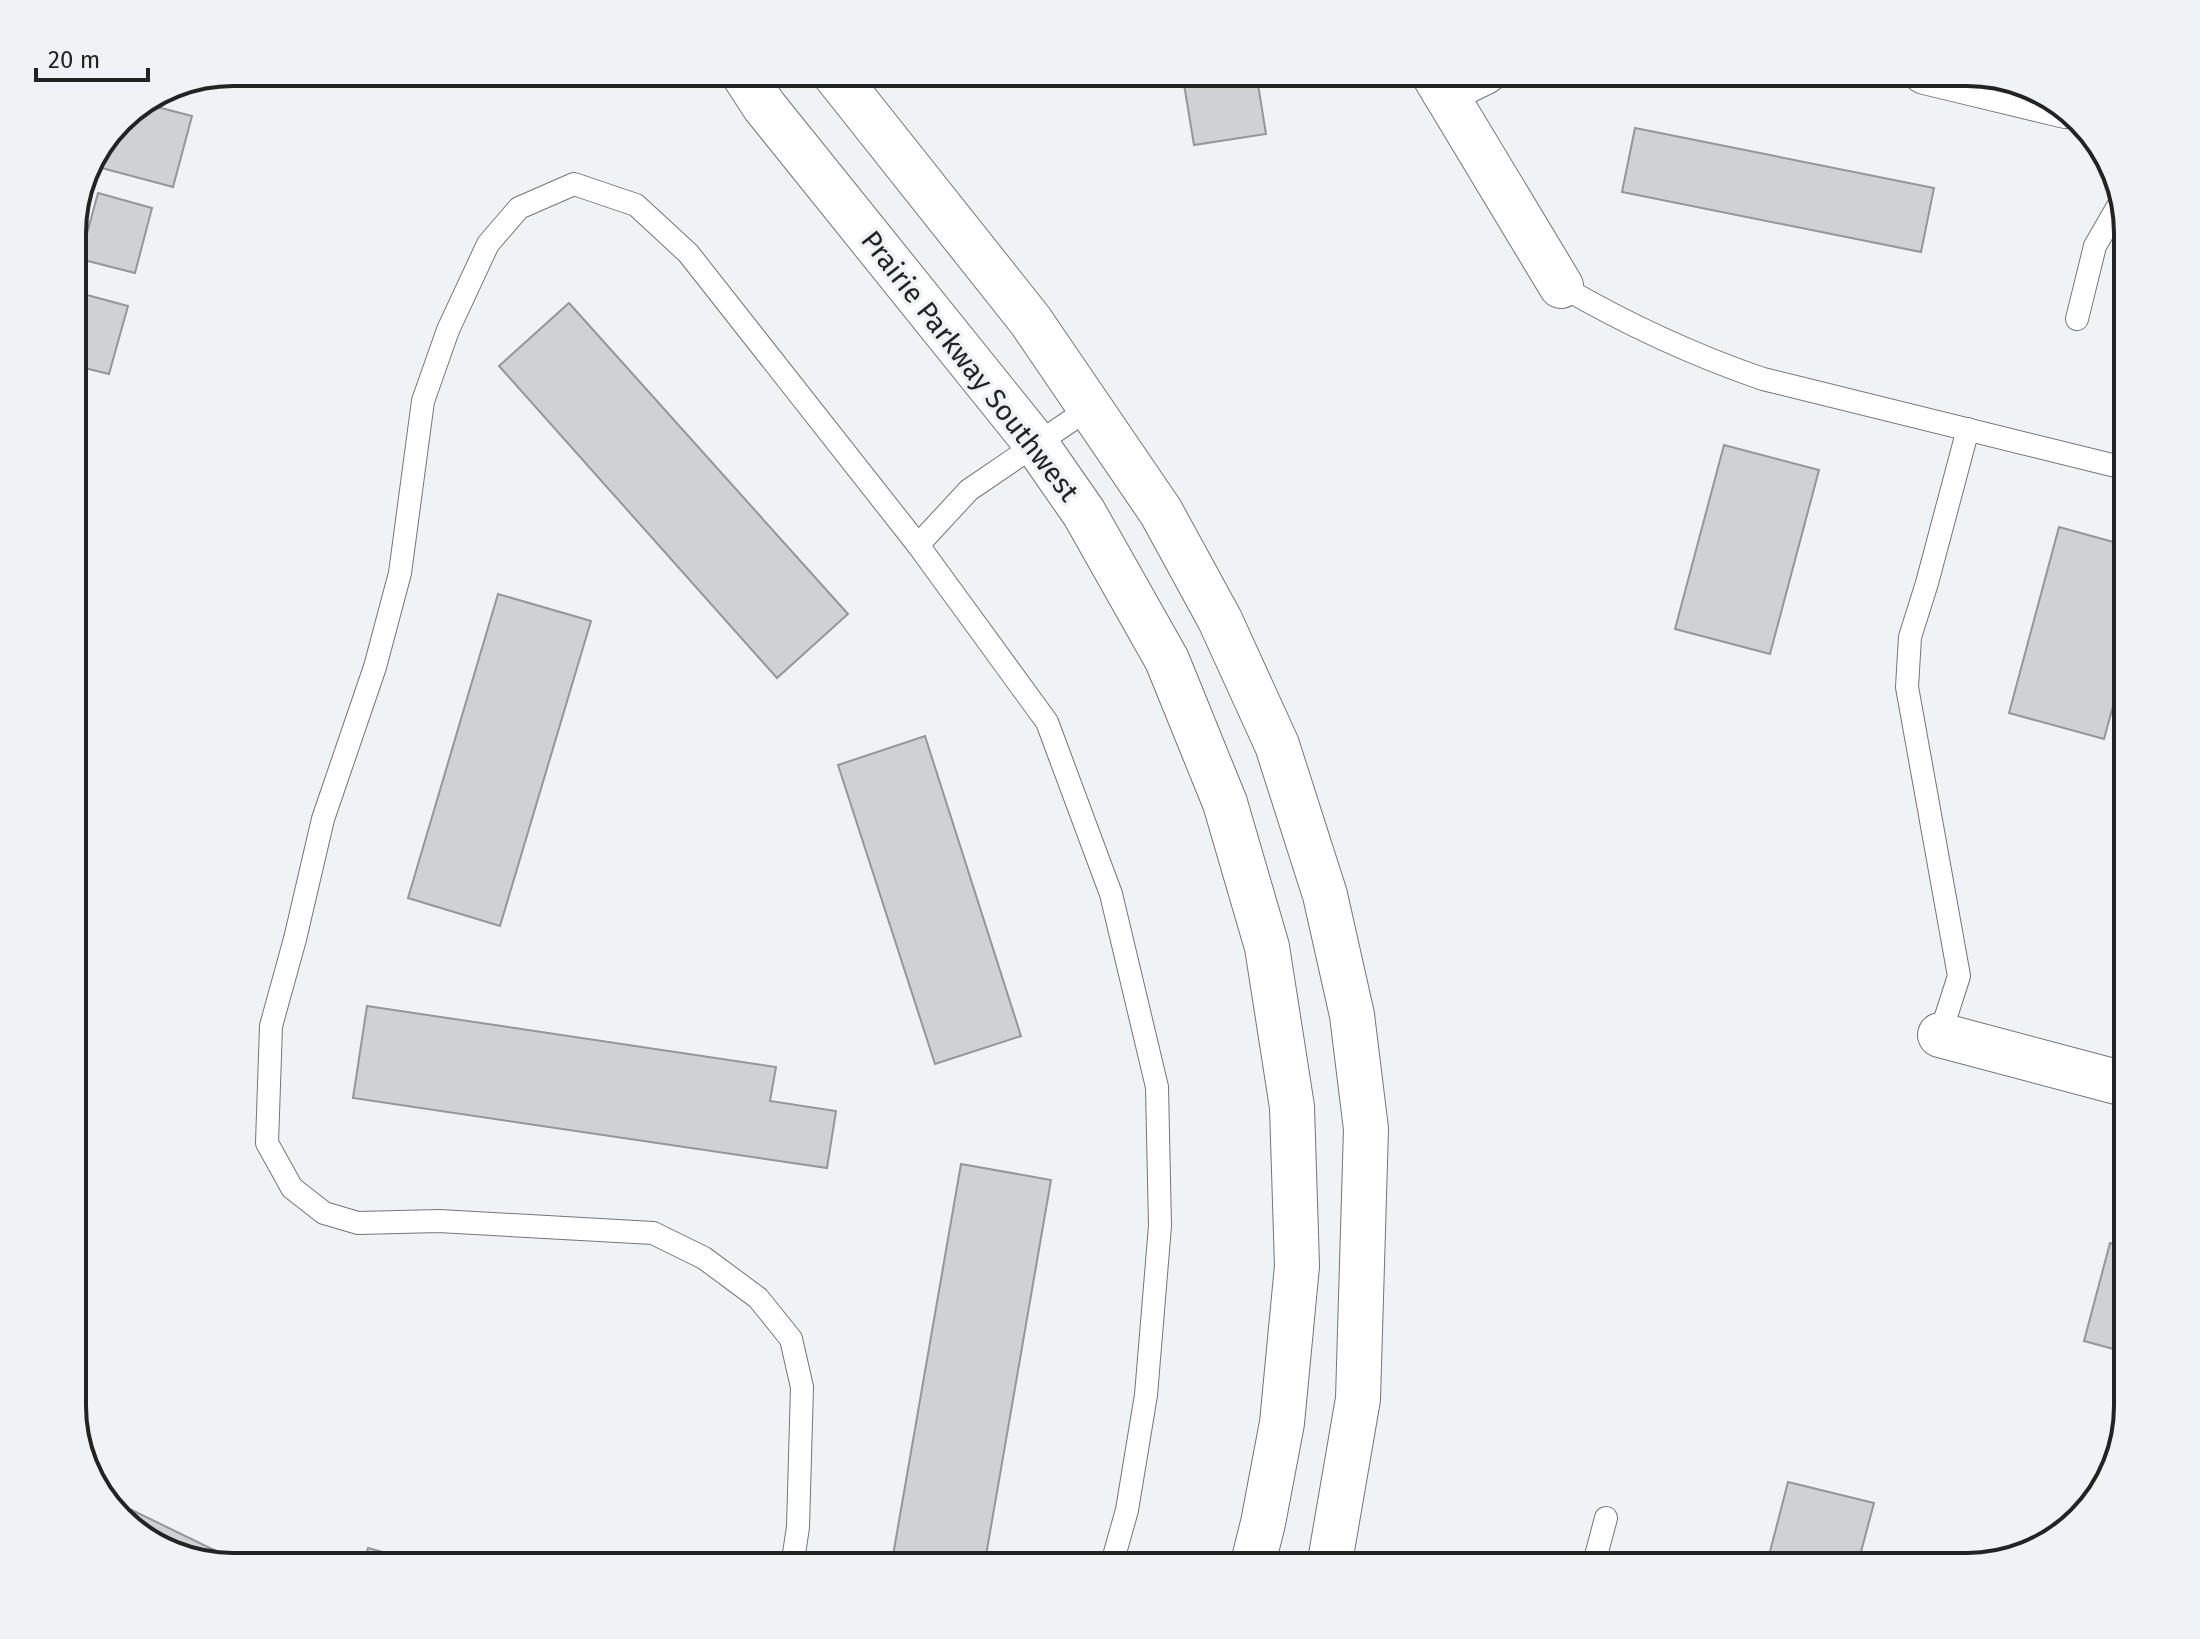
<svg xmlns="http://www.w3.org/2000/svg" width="2200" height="1639" viewBox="0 0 2200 1639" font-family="'Fira Sans',sans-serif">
<rect width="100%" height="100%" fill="#f0f3f6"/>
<!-- building -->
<g fill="#ced2d4" stroke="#949799" stroke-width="2">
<polygon points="1182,72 1256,72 1266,134 1194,145"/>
<polygon points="142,103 192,116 173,187 98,167 106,139 126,112"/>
<polygon points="1635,128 1934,188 1921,252 1622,192"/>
<polygon points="98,193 152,208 135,273 80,259"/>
<polygon points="72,291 128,306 109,374 72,365"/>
<polygon points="569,303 848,614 777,678 499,366"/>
<polygon points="1724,445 1819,470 1770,654 1675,629"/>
<polygon points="2059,527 2128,546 2128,651 2104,739 2009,713"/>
<polygon points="498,594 591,621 500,926 408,898"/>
<polygon points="925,736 1021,1036 935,1064 838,765"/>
<polygon points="367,1006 776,1067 770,1101 836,1111 827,1168 353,1098"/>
<polygon points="961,1164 1051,1180 984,1567 891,1567"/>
<polygon points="2110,1243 2128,1248 2128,1353 2084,1341"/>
<polygon points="1788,1482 1874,1503 1857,1567 1766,1567"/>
<polygon points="105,1497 249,1567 232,1567 135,1534"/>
<polygon points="368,1548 423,1563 422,1567 363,1567"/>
</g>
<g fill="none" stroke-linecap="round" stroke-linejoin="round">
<!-- lane casing -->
<g stroke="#737678" stroke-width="24">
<g id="lane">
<path d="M1561 286C1628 325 1690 354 1763 379L2128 469"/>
<polyline points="2077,319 2095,246 2121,201"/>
<polyline points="918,545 1047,722 1111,894 1157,1087 1160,1226 1146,1395 1127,1510 1111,1567"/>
<polyline points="1940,1035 1959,976 1907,687 1910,637 1927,583 1968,429"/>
<polyline points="792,1567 798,1527 802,1387 791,1339 758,1298 704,1258 653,1233 439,1221 358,1223 324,1213 292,1188 267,1143 271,1026 295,939 323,819 375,667 400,573 423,401 448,330 488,244 519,208 574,184 636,205 688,253 918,545 969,490 1091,407"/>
<polyline points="1593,1567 1606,1518"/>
</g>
</g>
<!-- street casing -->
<g stroke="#737678" stroke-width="46">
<g id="street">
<polyline points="1432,72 1561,286"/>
<polyline points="1925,72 2066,106"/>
<polyline points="1444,92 1485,72"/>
<polyline points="1940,1035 2128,1085"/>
</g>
</g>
<!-- secondary casing -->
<g stroke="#737678" stroke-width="46">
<g id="secondary">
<polyline points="742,72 764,106 1036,444 1084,513 1167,660 1225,803 1267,947 1292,1107 1297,1266 1282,1423 1263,1523 1252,1567"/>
<polyline points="833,72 1030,320 1161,512 1220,620 1277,745 1325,895 1352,1015 1366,1129 1358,1399 1329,1567"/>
</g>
</g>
<!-- lane -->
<use href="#lane" stroke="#fff" stroke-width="22"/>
<!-- street -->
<use href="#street" stroke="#fff" stroke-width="44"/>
<!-- secondary -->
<use href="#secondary" stroke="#fff" stroke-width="44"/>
</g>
<g text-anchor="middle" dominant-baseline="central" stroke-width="7" stroke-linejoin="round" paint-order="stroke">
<!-- street labels -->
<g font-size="28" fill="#222424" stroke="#f0f3f6">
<text transform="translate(970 366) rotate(52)">Prairie Parkway Southwest</text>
</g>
</g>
<!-- crop -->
<path d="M0 0H2200V1639H0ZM233 86H1967A147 147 0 0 1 2114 233V1406A147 147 0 0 1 1967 1553H233A147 147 0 0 1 86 1406V233A147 147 0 0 1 233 86Z" fill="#f0f3f6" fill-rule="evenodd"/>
<path fill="none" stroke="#222424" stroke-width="4" d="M233 86H1967A147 147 0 0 1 2114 233V1406A147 147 0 0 1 1967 1553H233A147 147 0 0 1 86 1406V233A147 147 0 0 1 233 86Z"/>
<!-- scale -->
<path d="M36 68v12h112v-12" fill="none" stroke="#222424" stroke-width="4"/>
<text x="48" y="68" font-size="24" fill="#222424" stroke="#f0f3f6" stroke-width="6" paint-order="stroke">20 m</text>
</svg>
